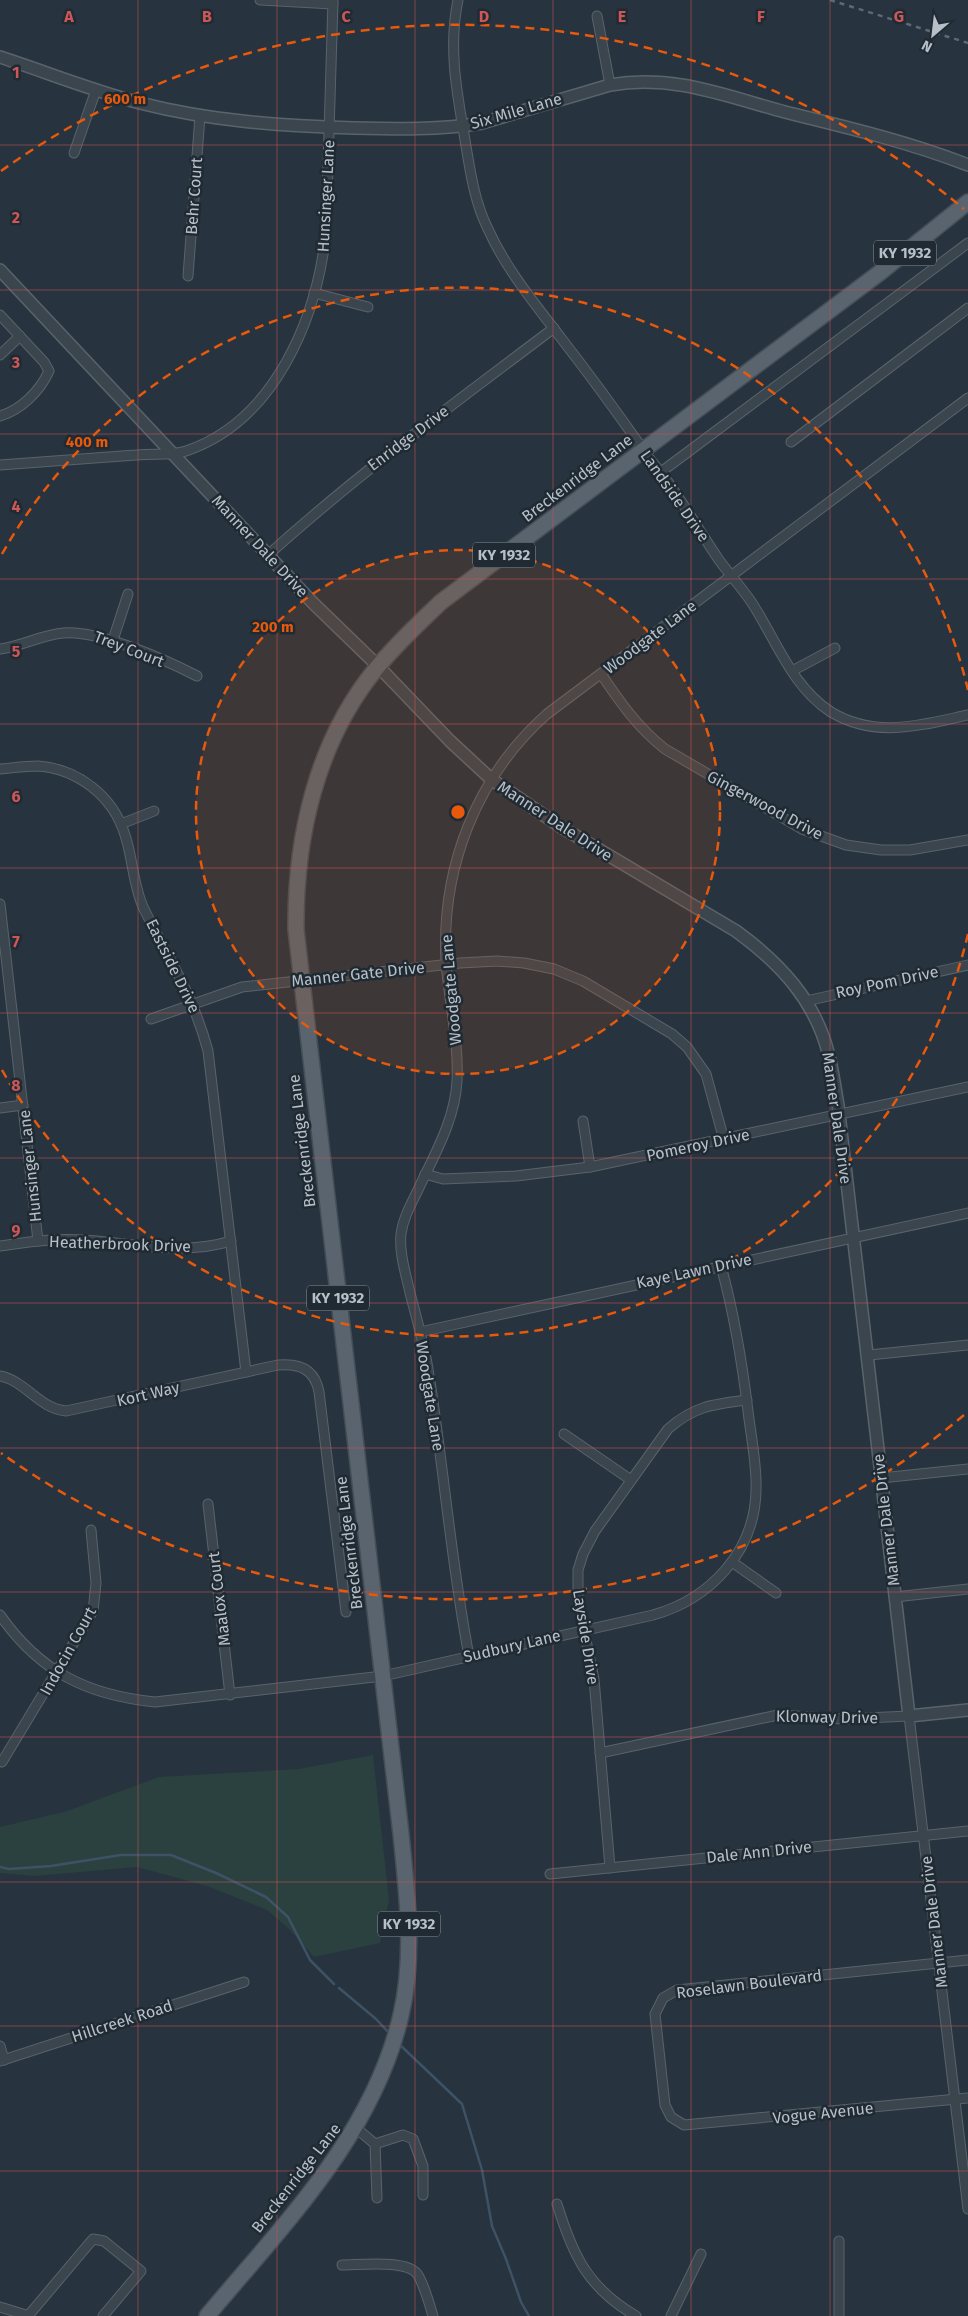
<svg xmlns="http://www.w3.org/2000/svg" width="968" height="2316" viewBox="0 0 968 2316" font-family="'Fira Sans',sans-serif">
<rect width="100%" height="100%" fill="#27333e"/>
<!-- green -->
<polygon fill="#2a4140" points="373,1755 389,1900 380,1943 314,1957 288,1928 267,1910 207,1886 137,1867 35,1876 0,1873 0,1827 67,1811 159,1777 299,1769"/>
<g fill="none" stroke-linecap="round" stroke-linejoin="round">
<!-- stream -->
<g stroke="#3e5266" stroke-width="2.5">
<polyline points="0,1867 9,1869 51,1866 121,1855 171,1855 216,1873 266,1897 288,1917 310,1960 334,1984"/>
<polyline points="339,1988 376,2019 390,2034"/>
<polyline points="399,2044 462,2104 482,2170 492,2226 506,2259 521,2302 529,2316"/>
</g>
<!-- minor casing -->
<g stroke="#59636c" stroke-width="11">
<g id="minor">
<polyline points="260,0 333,4"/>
<path d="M458 0C448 48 457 93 465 140 470 170 474 201 488 229 506 269 535 304 561 338 589 374 616 411 642 448 648 458 656 466 663 475 683 502 700 532 719 560 730 575 742 588 752 603 776 640 792 687 831 712 876 739 921 725 968 715"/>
<polyline points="597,16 610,85"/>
<polyline points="74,153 96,90"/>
<polyline points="188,276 200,116"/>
<polyline points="314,293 368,307"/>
<path d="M0 315 44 362 49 371C40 391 21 410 0 416"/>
<polyline points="0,355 20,336"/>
<polyline points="791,442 968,308"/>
<path d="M0 465C45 462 91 458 137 455 152 453 171 456 186 451 275 421 317 318 326 232L333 0"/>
<polyline points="661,472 968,243"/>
<path d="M268 555C359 473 456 402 554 328"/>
<polyline points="113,640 128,594"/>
<path d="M0 649C22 646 41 635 63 633 97 629 166 660 197 676"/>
<polyline points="792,671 835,648"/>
<path d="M601 674C620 702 638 728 665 749L802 829 846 845 881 850H910L968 840"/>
<path d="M0 769C12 768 25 766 38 766 78 769 113 796 125 835 133 859 133 886 144 909 169 959 193 995 208 1051L246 1372"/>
<polyline points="121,824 154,811"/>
<polyline points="0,904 38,1241"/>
<polyline points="806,1001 968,965"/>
<polyline points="151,1019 242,987 460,963 497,961 524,963 554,969 583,981 672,1034 687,1047 706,1074 724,1140"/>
<polyline points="0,1108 23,1105"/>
<polyline points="583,1121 590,1167"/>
<polyline points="425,1174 443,1179 516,1176 590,1167 968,1087"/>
<path d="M0 1246C27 1242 56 1238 83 1240 133 1243 182 1256 231 1241"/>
<polyline points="420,1332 968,1213"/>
<polyline points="869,1355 968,1345"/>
<path d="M0 1376C26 1381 38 1408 66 1411L278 1365C299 1363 315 1369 319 1392L346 1612"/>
<polyline points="564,1434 631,1480"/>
<polyline points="881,1478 968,1469"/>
<polyline points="208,1504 230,1695"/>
<polyline points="732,1562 776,1593"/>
<polyline points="895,1597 968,1589"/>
<path d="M0 1615C40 1672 87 1695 155 1702L383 1676 653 1615C710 1599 755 1552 756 1490 757 1464 751 1437 748 1411 742 1362 734 1313 721 1266"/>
<path d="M469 1656C451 1563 444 1469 429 1375 425 1347 417 1320 410 1293 406 1274 399 1254 401 1234 403 1219 410 1206 417 1192 433 1157 455 1121 457 1081 459 1041 449 1002 446 962 441 868 476 777 547 714L968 398"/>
<polyline points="600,1753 778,1715 844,1719 909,1716 968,2209"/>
<polyline points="2,1762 93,1611 96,1583 91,1530"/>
<path d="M610 1868 594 1679 578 1601V1570L583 1554 595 1531 668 1429C694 1406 714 1404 747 1400"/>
<polyline points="550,1874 968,1831"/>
<polyline points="968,1960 677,1990 663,1998 655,2014 665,2105 671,2117 684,2125 968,2098"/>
<polyline points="0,2046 4,2060"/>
<polyline points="0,2061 244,1982"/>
<polyline points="356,2128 375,2144 377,2198"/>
<polyline points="375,2144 403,2135 413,2139 423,2166 423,2195"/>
<path d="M557 2204C573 2256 588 2288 636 2316"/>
<path d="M342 2265C360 2265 408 2259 418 2275 425 2287 429 2303 433 2316"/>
<polyline points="0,2307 29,2316"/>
<polyline points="28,2316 93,2239 104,2241 141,2271 103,2316"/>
<polyline points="671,2316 701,2254"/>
<polyline points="839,2316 839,2241"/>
</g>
</g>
<!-- tertiary casing -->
<g stroke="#59636c" stroke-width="14">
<g id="tertiary">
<path d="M0 57C46 72 93 91 140 103 210 121 282 126 354 128 397 129 440 130 482 123L610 85C674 74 725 96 785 112 846 127 909 142 968 165"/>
<path d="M0 270 313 603 378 666 450 741 491 779 561 827 736 931C780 963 816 1001 829 1056 833 1072 835 1089 838 1105L909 1716 968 1710"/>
</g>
</g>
<!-- primary casing -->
<g stroke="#444e57" stroke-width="18">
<path id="primary" d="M207 2316C284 2224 373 2135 401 2015 415 1955 407 1894 401 1834L296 930C295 838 316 743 375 670 395 645 418 624 441 602L882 271 968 202"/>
</g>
<!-- minor -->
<use href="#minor" stroke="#3b454e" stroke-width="9"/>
<!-- tertiary -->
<use href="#tertiary" stroke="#3b454e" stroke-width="11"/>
<!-- primary -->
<use href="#primary" stroke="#59646e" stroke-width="15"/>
<!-- rail -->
<polyline stroke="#5d6975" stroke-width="2.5" stroke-dasharray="5 5" stroke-linecap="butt" points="830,0 968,43"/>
</g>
<!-- grid -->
<path fill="none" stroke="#cd5658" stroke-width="1" stroke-opacity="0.55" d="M138 0V2316M277 0V2316M415 0V2316M553 0V2316M691 0V2316M830 0V2316M0 145H968M0 290H968M0 434H968M0 579H968M0 724H968M0 868H968M0 1013H968M0 1158H968M0 1303H968M0 1448H968M0 1592H968M0 1737H968M0 1882H968M0 2026H968M0 2171H968"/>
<!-- distance rings -->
<circle cx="458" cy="812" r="262" fill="#e8590c" fill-opacity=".12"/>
<g fill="none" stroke="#e8590c" stroke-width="2.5" stroke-dasharray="9 6">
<circle cx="458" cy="812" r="262"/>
<path d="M968 934A524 524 0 0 1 2 1070M2 554A524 524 0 0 1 968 690"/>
<path d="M964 1415A787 787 0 0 1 1 1453M1 171A787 787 0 0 1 964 209"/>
</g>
<g text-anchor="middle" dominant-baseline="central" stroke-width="5" stroke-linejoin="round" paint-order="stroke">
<!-- shield labels -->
<g fill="#202a33" stroke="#8a939c" stroke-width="1">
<rect x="874" y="240.5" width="62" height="25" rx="4"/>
<rect x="473" y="542.5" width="62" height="25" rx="4"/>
<rect x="307" y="1285.5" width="62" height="25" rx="4"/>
<rect x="378" y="1911.5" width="62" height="25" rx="4"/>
</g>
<g font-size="15" font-weight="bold" fill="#b7c0c9">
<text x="905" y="253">KY 1932</text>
<text x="504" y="555">KY 1932</text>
<text x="338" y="1298">KY 1932</text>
<text x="409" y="1924">KY 1932</text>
</g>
<!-- street labels -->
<g font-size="16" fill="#b7c0c9" stroke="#202a33">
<text transform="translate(516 111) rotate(-16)">Six Mile Lane</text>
<text transform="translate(194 196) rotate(-86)">Behr Court</text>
<text transform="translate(326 196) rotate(-87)">Hunsinger Lane</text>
<text transform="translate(408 438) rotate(-37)">Enridge Drive</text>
<text transform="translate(577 478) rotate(-37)">Breckenridge Lane</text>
<text transform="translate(675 496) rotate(55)">Landside Drive</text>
<text transform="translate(260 546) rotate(47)">Manner Dale Drive</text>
<text transform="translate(650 637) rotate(-37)">Woodgate Lane</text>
<text transform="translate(129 649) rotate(21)">Trey Court</text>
<text transform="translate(765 805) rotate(28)">Gingerwood Drive</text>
<text transform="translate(555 821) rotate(33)">Manner Dale Drive</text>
<text transform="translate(173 966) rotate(64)">Eastside Drive</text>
<text transform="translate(358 974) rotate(-6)">Manner Gate Drive</text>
<text transform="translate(887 982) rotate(-12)">Roy Pom Drive</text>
<text transform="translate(451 990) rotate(-95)">Woodgate Lane</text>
<text transform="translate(837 1118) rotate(82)">Manner Dale Drive</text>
<text transform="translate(302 1141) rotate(-97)">Breckenridge Lane</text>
<text transform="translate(698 1145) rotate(-12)">Pomeroy Drive</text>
<text transform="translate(30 1166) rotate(-96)">Hunsinger Lane</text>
<text transform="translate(120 1244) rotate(2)">Heatherbrook Drive</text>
<text transform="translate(694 1271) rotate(-12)">Kaye Lawn Drive</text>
<text transform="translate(148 1394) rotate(-13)">Kort Way</text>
<text transform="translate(430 1396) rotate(81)">Woodgate Lane</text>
<text transform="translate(886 1520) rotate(-97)">Manner Dale Drive</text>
<text transform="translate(349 1543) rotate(-97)">Breckenridge Lane</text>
<text transform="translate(219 1599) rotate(-97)">Maalox Court</text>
<text transform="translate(586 1637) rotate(81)">Layside Drive</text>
<text transform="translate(512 1646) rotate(-13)">Sudbury Lane</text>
<text transform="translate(68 1651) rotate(-61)">Indocin Court</text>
<text transform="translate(827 1717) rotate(1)">Klonway Drive</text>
<text transform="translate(759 1852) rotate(-6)">Dale Ann Drive</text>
<text transform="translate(934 1922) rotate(-97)">Manner Dale Drive</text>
<text transform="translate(749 1984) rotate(-7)">Roselawn Boulevard</text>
<text transform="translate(122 2021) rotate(-18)">Hillcreek Road</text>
<text transform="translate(823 2113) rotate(-6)">Vogue Avenue</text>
<text transform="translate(296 2178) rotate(-52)">Breckenridge Lane</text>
</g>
</g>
<g font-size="16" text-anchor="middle" font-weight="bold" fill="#cd5658" stroke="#202a33" stroke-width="5" stroke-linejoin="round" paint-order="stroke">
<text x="69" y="22">A</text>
<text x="207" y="22">B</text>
<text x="346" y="22">C</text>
<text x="484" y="22">D</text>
<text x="622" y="22">E</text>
<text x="761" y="22">F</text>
<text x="899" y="22">G</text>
<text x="16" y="78">1</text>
<text x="16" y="223">2</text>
<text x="16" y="368">3</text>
<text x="16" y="512">4</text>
<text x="16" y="657">5</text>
<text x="16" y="802">6</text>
<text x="16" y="947">7</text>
<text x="16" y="1091">8</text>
<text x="16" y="1236">9</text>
</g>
<circle cx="458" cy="812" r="8" fill="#e8590c" stroke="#202a33" stroke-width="2.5"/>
<g font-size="15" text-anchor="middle" font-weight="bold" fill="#e8590c" stroke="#202a33" stroke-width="5" stroke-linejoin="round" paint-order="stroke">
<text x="125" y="104">600 m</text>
<text x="87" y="447">400 m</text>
<text x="273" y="632">200 m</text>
</g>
<!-- north arrow -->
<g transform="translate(933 35) rotate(208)" stroke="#202a33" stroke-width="4" paint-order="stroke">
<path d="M0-4L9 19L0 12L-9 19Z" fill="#b7c0c9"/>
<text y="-8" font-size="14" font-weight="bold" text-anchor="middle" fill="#b7c0c9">N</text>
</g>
</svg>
